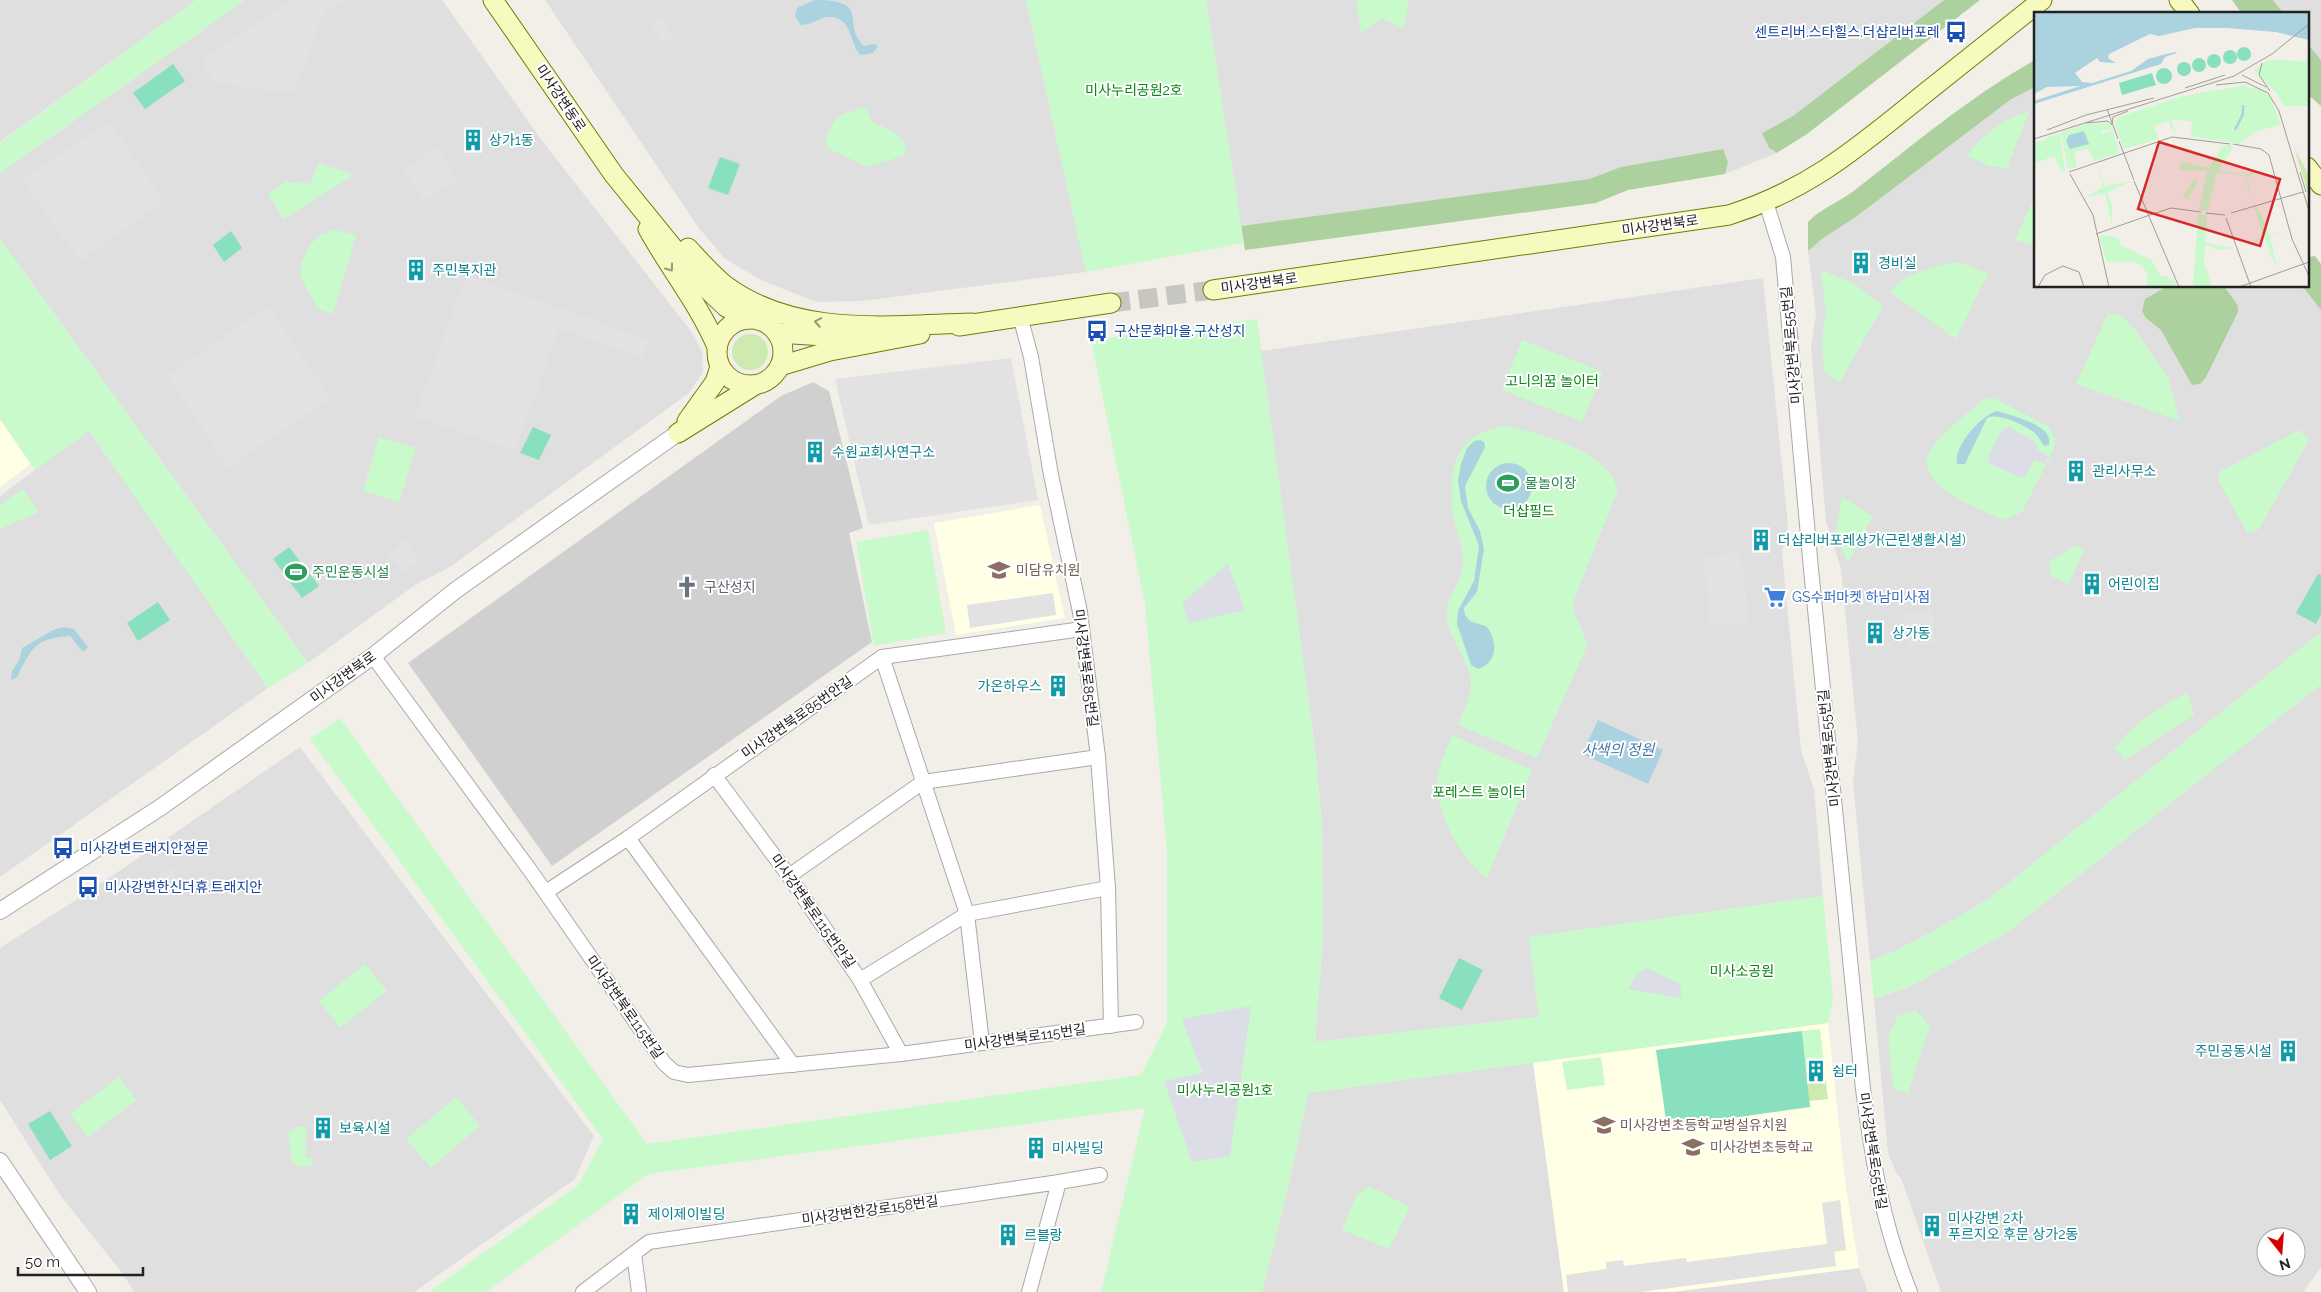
<svg xmlns="http://www.w3.org/2000/svg" width="2321" height="1292" viewBox="0 0 2321 1292" font-family="Raleway,'Noto Sans KR',sans-serif">
<rect width="100%" height="100%" fill="#f2efe9"/>
<!-- residential -->
<g fill="#e0dfdf" fill-rule="evenodd">
<polygon points="0,0 196,0 0,142"/>
<polygon points="245,0 442,0 543,142 691,331 702,351 703,372 689,393 450,567 415,585 308,663 0,239 0,173"/>
<polygon points="545,0 1026,0 1086,272 862,301 816,302 761,280 725,259 698,227"/>
<polygon points="1206,0 1944,0 1793,116 1762,133 1769,148 1777,153 1725,174 1728,162 1723,149 1621,167 1589,179 1241,226"/>
<polygon points="2273,0 2321,0 2321,60 2307,43 2307,14 2284,14"/>
<polygon points="2035,87 2035,286 2302,286 2321,310 2321,632 1989,899 1934,931 1891,953 1870,961 1853,782 1858,742 1841,569 1826,521 1811,347 1816,314 1808,251 1822,239 2010,100"/>
<polygon points="1763,278 1788,525 1782,553 1801,750 1814,789 1823,896 1530,937 1539,1017 1315,1042 1323,937 1322,826 1315,748 1261,351"/>
<polygon points="89,430 268,688 0,877 0,496"/>
<path d="M2321 684V1267L2303 1292H1941L1901 1178 1897 1174 1888 1153 1874 999 1909 987 2009 931ZM2266 1237H2296V1267H2266Z"/>
<polygon points="300,747 594,1136 575,1179 414,1292 134,1292 123,1274 60,1195 0,1100 0,948 87,893"/>
<polygon points="1533,1062 1564,1292 1262,1292 1287,1192 1308,1093"/>
<polygon points="1859,1268 1868,1292 1672,1292"/>
</g>
<!-- education -->
<g fill="#ffffe5">
<polygon points="0,419 31,464 0,487"/>
<polygon points="1040,505 1065,618 956,635 934,523"/>
<polygon points="1828,1023 1845,1181 1859,1268 1672,1292 1564,1292 1533,1062"/>
</g>
<!-- religious -->
<polygon fill="#d0d0d0" points="813,382 829,391 863,528 849,533 872,642 552,866 408,663 781,396"/>
<!-- grass -->
<g fill="#cdebb0">
<circle cx="750" cy="352" r="18"/>
<polygon points="1825,1076 1828,1099 1809,1101 1807,1078"/>
</g>
<!-- forest -->
<g fill="#add19e">
<polygon points="1944,0 1980,0 1807,134 1777,153 1769,148 1762,133 1793,116"/>
<polygon points="2232,0 2273,0 2284,14 2242,14"/>
<polygon points="2307,43 2321,60 2321,106 2307,94"/>
<path d="M2035 60V87L2010 100 1857 216 1822 239 1808 251V222C1821 208 1840 202 1855 190 1913 145 1971 96 2035 60Z"/>
<polygon points="1723,149 1728,162 1725,174 1628,190 1596,203 1245,250 1241,226 1589,179 1621,167"/>
<polygon points="2315,256 2321,264 2321,310 2302,286 2307,286 2307,257"/>
<polygon points="2168,286 2224,286 2238,306 2238,312 2206,377 2200,384 2192,385 2161,330 2146,318 2142,311 2145,299"/>
</g>
<!-- park -->
<g fill="#c8facc">
<polygon points="196,0 245,0 0,173 0,143"/>
<polygon points="1026,0 1206,0 1244,243 1086,272"/>
<polygon points="1356,0 1409,0 1404,28 1382,19 1361,33"/>
<path d="M866 107 872 122 893 131 906 145 905 155 868 167 831 150 825 142C835 113 838 116 866 107Z"/>
<path d="M2029 112 2007 168 1990 166 1967 156C1979 137 2006 116 2029 112Z"/>
<polygon points="319,163 354,175 284,219 268,194 286,182 310,184"/>
<polygon points="2035,196 2035,245 2015,240"/>
<polygon points="335,230 356,235 333,314 318,309 300,276 302,261 310,245 320,235"/>
<polygon points="0,239 308,663 268,688 89,431 35,470 0,419"/>
<path d="M1958 262 1988 273 1956 339 1890 292C1907 272 1933 266 1958 262Z"/>
<polygon points="1821,270 1853,283 1883,306 1840,382 1824,372 1822,340 1826,314"/>
<polygon points="2108,314 2121,315 2136,331 2168,377 2180,421 2076,384"/>
<polygon points="1257,319 1315,748 1322,826 1323,937 1315,1042 1539,1017 1529,937 1823,896 1833,998 1828,1023 1308,1093 1287,1192 1262,1292 1101,1292 1145,1108 648,1174 486,1292 429,1292 578,1185 603,1139 310,739 340,718 647,1144 1141,1075 1167,1023 1167,852 1145,604 1091,340"/>
<polygon points="1522,340 1603,372 1582,422 1502,390"/>
<path d="M1989 398 1996 399 2049 427 2055 439 2053 451 2022 512 2004 520C1981 510 1919 488 1928 456 1933 438 1968 414 1982 401Z"/>
<path d="M1507 426C1543 435 1607 450 1618 490L1574 600C1572 620 1584 627 1587 646L1537 758 1458 725C1462 713 1471 698 1471 685 1472 661 1449 642 1447 618 1445 598 1463 581 1463 560 1462 543 1454 525 1452 508 1449 462 1458 432 1507 426Z"/>
<polygon points="2299,430 2309,440 2259,529 2247,533 2219,481 2219,472"/>
<polygon points="379,437 416,448 399,502 363,491"/>
<polygon points="23,489 39,512 0,529 0,505"/>
<polygon points="1842,497 1873,516 1848,563 1835,534"/>
<polygon points="928,530 946,633 874,646 856,542"/>
<polygon points="2075,545 2084,550 2069,584 2051,576 2049,562"/>
<path d="M2321 632V684L2009 931 1909 987 1874 999 1870 961C1912 946 1950 921 1989 899Z"/>
<path d="M2188 693 2194 715 2125 760 2114 748C2136 722 2157 708 2188 693Z"/>
<path d="M1452 735 1532 770 1487 878C1461 860 1435 812 1437 780 1438 765 1447 749 1452 735Z"/>
<polygon points="365,964 387,991 340,1028 319,1001"/>
<polygon points="1916,1010 1930,1026 1908,1093 1893,1088 1888,1037 1898,1016"/>
<polygon points="1820,1029 1824,1065 1806,1067 1802,1031"/>
<polygon points="1601,1057 1605,1085 1567,1090 1562,1062"/>
<polygon points="119,1077 137,1100 88,1137 70,1114"/>
<polygon points="456,1097 480,1126 431,1168 406,1139"/>
<polygon points="306,1126 306,1157 315,1159 310,1166 300,1167 292,1162 288,1134 297,1127"/>
<polygon points="1369,1186 1410,1207 1389,1249 1342,1230 1356,1196"/>
</g>
<!-- pitch -->
<g fill="#88e0be">
<polygon points="173,64 185,81 145,109 133,93"/>
<polygon points="720,157 740,164 728,195 708,188"/>
<polygon points="231,231 242,248 224,262 213,245"/>
<polygon points="533,427 551,435 539,460 520,453"/>
<polygon points="289,547 319,586 302,598 273,559"/>
<polygon points="2318,574 2321,575 2321,614 2316,624 2296,613"/>
<polygon points="158,602 170,620 138,641 127,623"/>
<polygon points="1459,958 1483,970 1462,1010 1439,998"/>
<polygon points="1802,1031 1810,1107 1667,1127 1656,1050"/>
<polygon points="50,1111 72,1146 50,1160 28,1124"/>
</g>
<!-- parking -->
<g fill="#e2e2e2">
<polygon points="291,0 343,0 324,13 294,93 215,83 201,61"/>
<polygon points="663,17 674,38 662,44 651,23"/>
<polygon points="109,121 165,201 80,261 21,180"/>
<polygon points="437,148 457,180 424,201 403,169"/>
<polygon points="466,275 649,340 642,358 559,328 515,451 415,416"/>
<polygon points="268,306 331,398 228,468 167,376"/>
<polygon points="1011,358 1038,500 869,525 835,379"/>
<polygon points="404,540 420,559 403,573 387,554"/>
<polygon points="1741,552 1749,622 1711,626 1703,557"/>
<polygon points="1053,593 1056,615 970,628 967,605"/>
<polygon points="1933,610 1936,644 1907,647 1904,613"/>
<polygon points="171,867 178,878 157,891 150,881"/>
<polygon points="1840,1200 1846,1250 1834,1252 1836,1266 1641,1292 1568,1292 1566,1275 1606,1269 1606,1262 1623,1260 1624,1266 1686,1258 1687,1262 1827,1244 1822,1203"/>
<polygon points="1976,1207 1984,1235 1955,1244 1947,1216"/>
</g>
<!-- plaza -->
<g fill="#dddde8">
<polygon points="2009,427 2035,441 2038,450 2049,456 2045,464 2035,460 2025,476 2021,478 1989,463 1988,457 2002,430"/>
<polygon points="1228,564 1245,610 1189,623 1182,603"/>
<polygon points="1647,968 1680,984 1682,998 1628,989 1637,974"/>
<polygon points="1251,1006 1230,1156 1192,1162 1164,1081 1203,1073 1182,1019"/>
</g>
<!-- water -->
<g fill="#aad3df">
<path d="M814 0C873 0 840 23 864 46L874 44 878 46 873 53 860 55C849 42 852 15 827 17 818 19 810 25 801 25L795 16 797 8Z"/>
<path d="M1997 411C2012 416 2054 425 2049 445L2044 446C2041 442 2039 437 2035 433 2024 425 1999 412 1987 418L1965 464H1957C1953 447 1981 415 1997 411Z"/>
<path d="M1480 440 1484 442 1485 447 1465 486 1468 508 1480 531 1484 549 1477 592 1464 608C1465 623 1474 622 1486 626 1498 640 1498 663 1478 669L1471 665 1457 624 1458 611 1474 581 1479 546 1461 501 1458 481 1461 464 1467 448 1474 441Z"/>
<circle cx="1509" cy="486" r="23"/>
<path d="M64 627 74 629 88 647 83 652 70 636C35 638 31 649 17 677L11 680 12 671 20 659 22 648 55 629Z"/>
<polygon points="1598,720 1663,750 1648,784 1582,754"/>
</g>
<g fill="none" stroke-linecap="round" stroke-linejoin="round">
<!-- secondary-tunnel -->
<polyline stroke="#c8c6c1" stroke-width="19" stroke-dasharray="19 9" stroke-linecap="butt" points="1111,303 1213,290"/>
<!-- minor casing -->
<g stroke="#a9a9a9" stroke-width="16">
<g id="minor">
<path d="M1766 202 1783 257 1811 569 1863 1089C1873 1163 1882 1222 1910 1292"/>
<polyline points="1020,316 1031,357 1051,475 1080,612 1098,757 1108,888 1111,1026"/>
<polyline points="373,656 532,873 664,1063 674,1072 688,1075 901,1054 1136,1022"/>
<polyline points="882,657 967,914 982,1043"/>
<polyline points="714,775 789,876 860,980 901,1054"/>
<polyline points="628,838 793,1065"/>
<polyline points="789,876 923,782 1098,757"/>
<polyline points="546,892 628,838 882,657 1082,629"/>
<polyline points="860,980 967,914 1108,888"/>
<polyline points="1059,1182 1100,1175"/>
<polyline points="634,1254 639,1292"/>
<polyline points="583,1292 649,1242 1059,1182 1029,1292"/>
</g>
</g>
<!-- tertiary casing -->
<g stroke="#a9a9a9" stroke-width="18">
<g id="tertiary">
<polyline points="0,911 161,807 373,656 456,590 678,433"/>
<polyline points="0,1161 88,1292"/>
</g>
</g>
<!-- secondary casing -->
<g stroke="#707d05" stroke-width="21">
<g id="secondary">
<polyline points="493,0 614,175 705,287 726,307 748,319"/>
<polyline points="2179,0 2190,14"/>
<polyline points="2307,167 2321,185"/>
<path d="M648 229C670 269 699 304 717 347"/>
<path d="M688 248C700 261 712 275 726 286 797 338 890 325 972 323"/>
<path d="M1213 290 1729 215C1808 190 1856 149 1919 98 1960 65 2001 33 2042 0"/>
<circle cx="750" cy="352" r="33"/>
<polyline points="959,326 1111,303"/>
<polyline points="777,333 855,338"/>
<polyline points="780,366 830,351 920,334"/>
<polyline points="687,421 715,382 720,367"/>
<polyline points="678,433 755,385"/>
</g>
</g>
<!-- minor -->
<use href="#minor" stroke="#fff" stroke-width="14"/>
<!-- tertiary -->
<use href="#tertiary" stroke="#fff" stroke-width="16"/>
<!-- secondary -->
<use href="#secondary" stroke="#f7fabf" stroke-width="19"/>
</g>
<!-- one-way arrows -->
<defs><path id="oneway-chevron" d="M-2-3.5L2.5 0L-2 3.5" fill="none" stroke-width="1.6" stroke-linecap="round" stroke-linejoin="round" transform="scale(1.25)"/></defs>
<g stroke="#979978">
<use href="#oneway-chevron" transform="translate(670 268) rotate(54)"/>
<use href="#oneway-chevron" transform="translate(818 322) rotate(-170)"/>
</g>
<!-- icons -->
<defs>
<g id="bus-bare" transform="scale(1.725)"><path d="M-5-6H5V4H4V6H2V4H-2V6H-4V4H-5ZM-3.5-4V0h7V-4ZM-3.5 1.2v1.5H-2V1.2ZM2 1.2v1.5H3.5V1.2Z" fill="#1a4fb4" stroke="#fff" stroke-width="2.5" paint-order="stroke"/></g>
<g id="building-bare" transform="scale(1.725)"><path d="M-4-6H4V6H1V3H-1V6H-4ZM-2.5-4.3h1.7v1.8h-1.7ZM.8-4.3h1.7v1.8H.8ZM-2.5-1h1.7V.8h-1.7ZM.8-1h1.7V.8H.8Z" fill="#0f9aa8" stroke="#fff" stroke-width="2.5" paint-order="stroke"/></g>
<g id="stadium-bare" transform="scale(1.725)"><path d="M0-5a6.5 5 0 1 0 0 10a6.5 5 0 1 0 0-10ZM-3.5-1.8h7v3.6h-7Z" fill="#2e9e5b" stroke="#fff" stroke-width="2.5" paint-order="stroke"/></g>
<g id="school-bare" transform="scale(1.725)"><path d="M0-5L7-2L0 1L-7-2ZM-4 1L0 2.5L4 1V4Q0 6-4 4Z" fill="#8d6e63" stroke="#fff" stroke-width="2.5" paint-order="stroke"/></g>
<g id="church-bare" transform="scale(1.725)"><path d="M-1.2-6h2.4v3.5h3.3v2.4h-3.3V6h-2.4V-.1h-3.3v-2.4h3.3Z" fill="#6b7280" stroke="#fff" stroke-width="2.5" paint-order="stroke"/></g>
<g id="supermarket-bare" transform="scale(1.725)"><path d="M-6-5.5h2.5l.6 2H6L4.5 2H-2.5L-4.4-4H-6ZM-1.5 3.2a1.3 1.3 0 1 0 .1 0ZM3 3.2a1.3 1.3 0 1 0 .1 0Z" fill="#3f7fe0" stroke="#fff" stroke-width="2.5" paint-order="stroke"/></g>
</defs>
<g fill-rule="evenodd">
<use href="#bus-bare" x="1956" y="32"/>
<use href="#building-bare" x="473" y="140"/>
<use href="#building-bare" x="1861" y="263"/>
<use href="#building-bare" x="416" y="270"/>
<use href="#bus-bare" x="1097" y="331"/>
<use href="#building-bare" x="815" y="452"/>
<use href="#building-bare" x="2076" y="471"/>
<use href="#stadium-bare" x="1508" y="483"/>
<use href="#building-bare" x="1761" y="540"/>
<use href="#school-bare" x="999" y="570"/>
<use href="#stadium-bare" x="296" y="572"/>
<use href="#building-bare" x="2092" y="584"/>
<use href="#church-bare" x="687" y="587"/>
<use href="#supermarket-bare" x="1775" y="597"/>
<use href="#building-bare" x="1875" y="633"/>
<use href="#building-bare" x="1058" y="686"/>
<use href="#bus-bare" x="63" y="848"/>
<use href="#bus-bare" x="88" y="887"/>
<use href="#building-bare" x="2288" y="1051"/>
<use href="#building-bare" x="1816" y="1071"/>
<use href="#school-bare" x="1604" y="1125"/>
<use href="#building-bare" x="323" y="1128"/>
<use href="#school-bare" x="1693" y="1147"/>
<use href="#building-bare" x="1036" y="1148"/>
<use href="#building-bare" x="631" y="1214"/>
<use href="#building-bare" x="1932" y="1226"/>
<use href="#building-bare" x="1008" y="1235"/>
</g>
<g text-anchor="middle" dominant-baseline="central" stroke-width="4" stroke-linejoin="round" paint-order="stroke">
<!-- transit labels -->
<g font-size="14" fill="#164399" stroke="#fff" text-anchor="start">
<text x="1940" y="32" text-anchor="end">센트리버.스타힐스.더샵리버포레</text>
<text x="1114" y="331">구산문화마을.구산성지</text>
<text x="80" y="848">미사강변트래지안정문</text>
<text x="105" y="887">미사강변한신더휴.트래지안</text>
</g>
<!-- park labels -->
<g font-size="14" fill="#0c8416" stroke="#fff">
<text x="1134" y="90">미사누리공원2호</text>
<text x="1552" y="381">고니의꿈 놀이터</text>
<text x="1529" y="511">더샵필드</text>
<text x="1479" y="792">포레스트 놀이터</text>
<text x="1742" y="971">미사소공원</text>
<text x="1225" y="1090">미사누리공원1호</text>
</g>
<!-- street labels -->
<g font-size="14" fill="#222" stroke="#fff">
<text transform="translate(561 98) rotate(56)">미사강변동로</text>
<text transform="translate(1660 225) rotate(-8)">미사강변북로</text>
<text transform="translate(1259 283) rotate(-8)">미사강변북로</text>
<text transform="translate(1791 345) rotate(-95)">미사강변북로55번길</text>
<text transform="translate(1086 668) rotate(83)">미사강변북로85번길</text>
<text transform="translate(343 677) rotate(-36)">미사강변북로</text>
<text transform="translate(797 717) rotate(-35)">미사강변북로85번안길</text>
<text transform="translate(1829 748) rotate(-96)">미사강변북로55번길</text>
<text transform="translate(813 911) rotate(55)">미사강변북로115번안길</text>
<text transform="translate(625 1007) rotate(55)">미사강변북로115번길</text>
<text transform="translate(1025 1037) rotate(-8)">미사강변북로115번길</text>
<text transform="translate(1873 1151) rotate(81)">미사강변북로55번길</text>
<text transform="translate(870 1210) rotate(-8)">미사강변한강로158번길</text>
</g>
<!-- culture labels -->
<g font-size="14" fill="#0d838f" stroke="#fff" text-anchor="start">
<text x="489" y="140">상가1동</text>
<text x="1878" y="263">경비실</text>
<text x="432" y="270">주민복지관</text>
<text x="832" y="452">수원교회사연구소</text>
<text x="2092" y="471">관리사무소</text>
<text x="1778" y="540">더샵리버포레상가(근린생활시설)</text>
<text x="2108" y="584">어린이집</text>
<text x="1892" y="633">상가동</text>
<text x="1042" y="686" text-anchor="end">가온하우스</text>
<text x="2272" y="1051" text-anchor="end">주민공동시설</text>
<text x="1832" y="1071">쉼터</text>
<text x="339" y="1128">보육시설</text>
<text x="1052" y="1148">미사빌딩</text>
<text x="648" y="1214">제이제이빌딩</text>
<text x="1948" y="1218">미사강변 2차<tspan x="1948" dy="16">푸르지오 후문 상가2동</tspan></text>
<text x="1024" y="1235">르블랑</text>
</g>
<!-- leisure labels -->
<g font-size="14" fill="#27864d" stroke="#fff" text-anchor="start">
<text x="1525" y="483">물놀이장</text>
<text x="312" y="572">주민운동시설</text>
</g>
<!-- education labels -->
<g font-size="14" fill="#785e54" stroke="#fff" text-anchor="start">
<text x="1016" y="570">미담유치원</text>
<text x="1620" y="1125">미사강변초등학교병설유치원</text>
<text x="1710" y="1147">미사강변초등학교</text>
</g>
<!-- worship labels -->
<g font-size="14" fill="#5b616d" stroke="#fff" text-anchor="start">
<text x="704" y="587">구산성지</text>
</g>
<!-- shop labels -->
<g font-size="14" fill="#366cbe" stroke="#fff" text-anchor="start">
<text x="1792" y="597">GS수퍼마켓 하남미사점</text>
</g>
<!-- water labels -->
<g font-size="15" font-style="italic" fill="#4a7aab" stroke="#fff">
<text x="1618" y="750">사색의 정원</text>
</g>
</g>
<!-- overview -->
<g transform="translate(2034 12)">
<rect width="275" height="275" fill="#f2efe9"/>
<path d="M260 136 275 163V185L270 168Z" fill="#cdebb0"/>
<path d="M234 48 275 49V94H250L243 82 220 58ZM212 73 215 77 219 75 229 78 237 87 247 113 223 119 205 132 157 124 158 110 149 108H138L141 123 134 109 120 114 124 127 90 137 80 111 85 105 149 84ZM75 111 78 118H68V122L79 119 85 141 60 149 54 136 40 141 43 155 34 157 27 120 52 112ZM26 121 31 159 27 160 21 144 0 151V131ZM189 133 200 134 184 158 210 163 237 155 212 165 219 191 210 164 183 160 174 199 165 198 173 159 145 158 146 153 147 149 175 156ZM63 151 71 174 98 169 73 180 78 193V214L71 181 51 186 69 175ZM162 165 163 171 154 188 149 183ZM223 194 236 223 253 218 236 224 243 256 236 241 232 242 236 239 231 226 205 235 230 225 220 195ZM164 202 173 203 171 231 200 236 183 238 178 235H184L171 234 170 250 178 275H159ZM69 223 84 226 87 233 117 248 127 265 132 263 135 267H140L142 275H113V261L108 254 99 249 73 250 65 225Z" fill="#c8facc"/>
<path d="M203 42a7 7 0 1 1 14 0a7 7 0 1 1-14 0ZM189 45a7 7 0 1 1 14 0a7 7 0 1 1-14 0ZM173 49a7 7 0 1 1 14 0a7 7 0 1 1-14 0ZM158 53a7 7 0 1 1 14 0a7 7 0 1 1-14 0ZM143 57a7 7 0 1 1 14 0a7 7 0 1 1-14 0ZM122 64a8 8 0 1 1 16 0a8 8 0 1 1-16 0ZM118 61 122 73 88 83 85 71Z" fill="#88e0be"/>
<path d="M0 0H275V28L242 20 193 16H161L125 24 116 22 75 42 74 46 82 51 66 50 63 46 41 61 48 70 58 71 97 59 114 47 136 41 142 40 143 41 131 45 127 52 0 92V89L46 74 13 75 0 82ZM50 119 55 132 36 137 32 129 35 123Z" fill="#aad3df"/>
<path fill="none" stroke="#aad3df" stroke-width="2.5" d="M201 118 209 102V93"/>
<path fill="none" stroke="#9f9d99" stroke-width="1" d="M228 51 225 63 236 79M208 63 232 75M182 73 211 70 234 81M151 76 191 63M234 81 245 99 275 199M73 97 84 127M52 111 74 109 78 113M78 112 79 105 94 99M13 118 52 103 120 86M0 127 200 64 238 42 275 12M85 129 100 168M199 132 227 137 235 143 258 227 275 264M35 160 138 125 196 132M266 160 272 180M36 162 59 203 75 275M100 169 145 275M172 201 191 203M197 201 269 180M113 204 137 196 167 200M192 206 217 275M62 222 113 204M4 275 11 263 29 254 45 260 50 275M205 275 275 250"/>
<path fill="#d62828" fill-opacity="0.15" stroke="#d62828" stroke-width="2.5" d="M125 130 246 167 226 234 104 197Z"/>
<rect width="275" height="275" fill="none" stroke="#222" stroke-width="2.5"/>
</g>
<!-- north arrow -->
<g transform="translate(2281 1252) rotate(163)"><circle r="24" fill="#ffffff" stroke="#a7a7a7"/>
<path d="M0-4L9 19L0 12L-9 19Z" fill="#d40000"/>
<text y="-8" font-size="14" font-weight="bold" text-anchor="middle" fill="#222222">N</text>
</g>
<!-- scale -->
<path d="M18 1267v8h125v-8" fill="none" stroke="#222222" stroke-width="2.5"/>
<text x="25" y="1267" font-size="15" fill="#222222" stroke="#ffffff" stroke-width="4" paint-order="stroke">50 m</text>
</svg>
